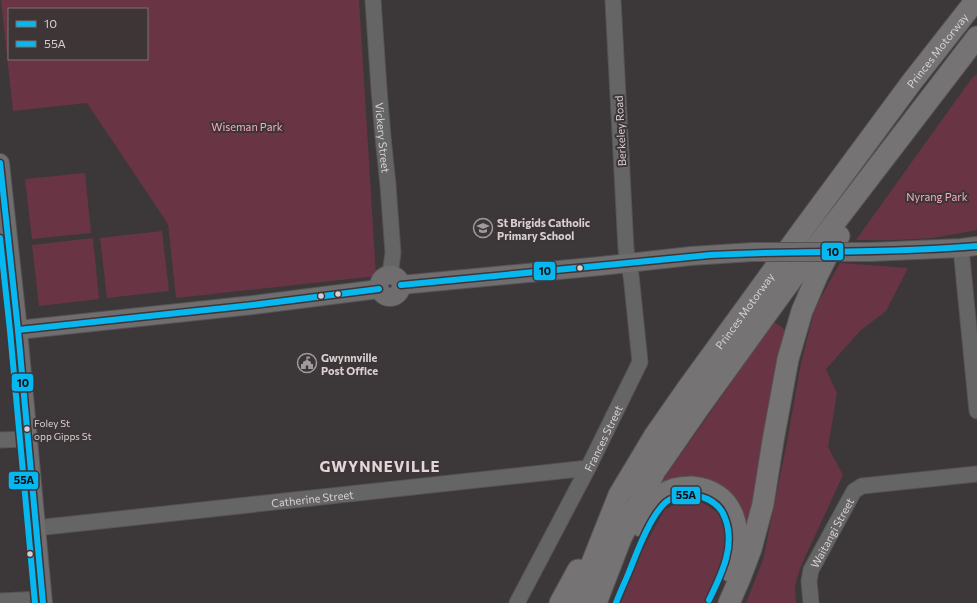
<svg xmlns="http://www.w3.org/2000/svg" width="977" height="603" viewBox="0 0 977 603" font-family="Commissioner,sans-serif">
<rect width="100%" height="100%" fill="#3c3738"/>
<!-- green -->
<g fill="#693545" fill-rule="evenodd">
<path d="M1 0H359L376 276 176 298 168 224 87 103 13 111ZM9 9H147V59H9Z"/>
<polygon points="977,74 977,230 933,238 895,240 856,240 972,78"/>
<polygon points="85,173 91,233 32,239 25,179"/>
<polygon points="162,231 169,291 107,298 100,238"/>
<polygon points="93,238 99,299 39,306 32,245"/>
<polygon points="840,263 908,268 886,311 860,331 826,369 837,393 828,447 843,475 800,568 795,586 796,603 746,603 763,560 787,442 801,363 815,308"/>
<polygon points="774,322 787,331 774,381 747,533 728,493 655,491"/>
<polygon points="685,500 703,503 720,514 728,530 728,554 708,603 619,603 634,565 665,509"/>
</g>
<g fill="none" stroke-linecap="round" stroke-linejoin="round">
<!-- minor casing -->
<g stroke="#575355" stroke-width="17">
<g id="minor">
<path id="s1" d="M373 0 379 89 383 137 388 185 393 253 390 275"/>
<polyline points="961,248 977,411"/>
<polyline points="0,440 28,439"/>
<path id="s2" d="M36 528 588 468"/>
<polyline points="0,601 42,599"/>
<path id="s3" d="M517 603 588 468 640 362 631 275 628 263 626 249 613 0"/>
<path id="s4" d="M811 603 809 581 811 570 854 491 862 486 977 474"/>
</g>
</g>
<!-- major casing -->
<g stroke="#575355" stroke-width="20">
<g id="major">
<polyline points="0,163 18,330 43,603"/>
<polyline points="870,252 961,248 977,246"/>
<circle cx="390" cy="286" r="11"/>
<polyline points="401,285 601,266 691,256 753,252"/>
<polyline points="18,330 253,305 379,289"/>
</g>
</g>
<!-- highway casing -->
<g stroke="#575355" stroke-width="23">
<g id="highway">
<path d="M641 526C646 515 653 503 662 495 670 489 681 487 691 487 737 490 745 536 730 571"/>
<polyline points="560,603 578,570"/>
<path id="s5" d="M577 603 586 578 619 495 655 435 687 389 804 228 911 83 976 0"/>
<polyline points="596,603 621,538 655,471 698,409 797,272 977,37"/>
<polyline points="729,603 740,578 751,549 763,504 773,441 788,359 802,311 817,276 827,256 839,236"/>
</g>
</g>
<!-- minor -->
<use href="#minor" stroke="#666565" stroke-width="15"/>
<!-- major -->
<use href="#major" stroke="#706d6e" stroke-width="18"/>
<!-- highway -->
<use href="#highway" stroke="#767374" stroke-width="21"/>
<!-- major-bridge casing -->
<g stroke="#575355" stroke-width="20" stroke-linecap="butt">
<polyline id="major-bridge" points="753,252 870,252"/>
</g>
<!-- major-bridge -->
<use href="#major-bridge" stroke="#706d6e" stroke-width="18"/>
<!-- bus-1 casing -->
<g stroke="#3e3537" stroke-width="9">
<g id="bus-1">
<polyline points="0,163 18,330 43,603"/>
<path d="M401 285 710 255C799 250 888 254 977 246"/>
<polyline points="18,330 253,305 379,289"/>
</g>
</g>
<!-- bus-2 casing -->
<g stroke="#3e3537" stroke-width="9">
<g id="bus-2">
<polyline points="0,238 10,331 35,603"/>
<path d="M616 603C620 592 625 582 629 572 637 552 650 516 666 502 675 495 688 494 698 496 711 499 721 506 725 518 736 546 721 575 709 600"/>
</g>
</g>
<!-- bus-1 -->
<use href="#bus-1" stroke="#06b7f0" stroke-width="6"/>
<!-- bus-2 -->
<use href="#bus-2" stroke="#06b7f0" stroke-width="6"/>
</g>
<!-- icons -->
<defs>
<g id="school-ring" transform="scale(1)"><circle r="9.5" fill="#3e3537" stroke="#a09a9c" stroke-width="1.5"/><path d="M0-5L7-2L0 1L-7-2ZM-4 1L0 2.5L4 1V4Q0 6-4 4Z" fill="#a09a9c"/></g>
<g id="civic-ring" transform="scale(1)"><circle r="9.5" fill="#3e3537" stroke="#a09a9c" stroke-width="1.5"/><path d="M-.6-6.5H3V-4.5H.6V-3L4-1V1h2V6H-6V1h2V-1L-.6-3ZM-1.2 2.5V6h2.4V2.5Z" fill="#a09a9c"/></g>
</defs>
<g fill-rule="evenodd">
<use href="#school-ring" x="483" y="228"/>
<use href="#civic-ring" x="307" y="363"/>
</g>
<!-- markers -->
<g fill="#d6d0d2" stroke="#3e3537" stroke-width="1.5">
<circle cx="580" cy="268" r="3.5"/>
<circle cx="338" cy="294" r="3.5"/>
<circle cx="321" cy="296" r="3.5"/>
<circle cx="27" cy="429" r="3.5"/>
<circle cx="30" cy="554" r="3.5"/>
</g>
<g text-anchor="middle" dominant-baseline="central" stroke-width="4" stroke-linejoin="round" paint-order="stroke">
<!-- bus labels -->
<g font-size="10" fill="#d6d0d2" stroke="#3e3537" text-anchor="start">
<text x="34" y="423">Foley St<tspan x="34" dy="13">opp Gipps St</tspan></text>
</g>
<!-- street labels -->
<g font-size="11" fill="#d6d0d2" stroke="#3e3537">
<text stroke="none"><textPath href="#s5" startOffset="663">Princes Motorway</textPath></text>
<text transform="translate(620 131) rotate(-93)">Berkeley Road</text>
<text stroke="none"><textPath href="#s1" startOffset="138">Vickery Street</textPath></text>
<text stroke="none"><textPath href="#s5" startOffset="339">Princes Motorway</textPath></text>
<text stroke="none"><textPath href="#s3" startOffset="186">Frances Street</textPath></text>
<text stroke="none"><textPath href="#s2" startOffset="278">Catherine Street</textPath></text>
<text stroke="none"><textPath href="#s4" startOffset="76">Waitangi Street</textPath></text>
</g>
<!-- park labels -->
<g font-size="11" fill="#f7acc0" stroke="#3e3537">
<text x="247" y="126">Wiseman Park</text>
<text x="937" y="196">Nyrang Park</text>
</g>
<!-- poi labels -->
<g font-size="11" font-weight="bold" fill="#d6d0d2" stroke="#3e3537" text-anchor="start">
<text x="497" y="222">St Brigids Catholic<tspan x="497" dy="13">Primary School</tspan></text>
<text x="321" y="357">Gwynnville<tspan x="321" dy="13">Post Office</tspan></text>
</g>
<!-- district labels -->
<g font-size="15" font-weight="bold" letter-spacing="1" fill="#e2d6d9" stroke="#3e3537">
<text x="380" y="466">GWYNNEVILLE</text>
</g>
</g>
<g stroke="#3e3537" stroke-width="1.5">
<rect x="821" y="242" width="23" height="19" rx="4" fill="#06b7f0"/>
<rect x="533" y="261" width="23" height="20" rx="4" fill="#06b7f0"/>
<rect x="11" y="373" width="23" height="19" rx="4" fill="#06b7f0"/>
<rect x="8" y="471" width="31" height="19" rx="4" fill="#06b7f0"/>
<rect x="671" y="486" width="30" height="19" rx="4" fill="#06b7f0"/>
</g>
<g font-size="11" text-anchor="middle" font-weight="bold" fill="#111">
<text x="833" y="256">10</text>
<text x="545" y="275">10</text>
<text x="23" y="387">10</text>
<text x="24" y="484">55A</text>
<text x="686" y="499">55A</text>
</g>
<!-- legend -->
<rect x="8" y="8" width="140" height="52" fill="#3e3537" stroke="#7b7375"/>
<rect x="16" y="21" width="20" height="6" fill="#06b7f0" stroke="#7b7375"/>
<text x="44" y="28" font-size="12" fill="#d6d0d2">10</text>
<rect x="16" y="41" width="20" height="6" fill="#06b7f0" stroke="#7b7375"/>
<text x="44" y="48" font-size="12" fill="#d6d0d2">55A</text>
</svg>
